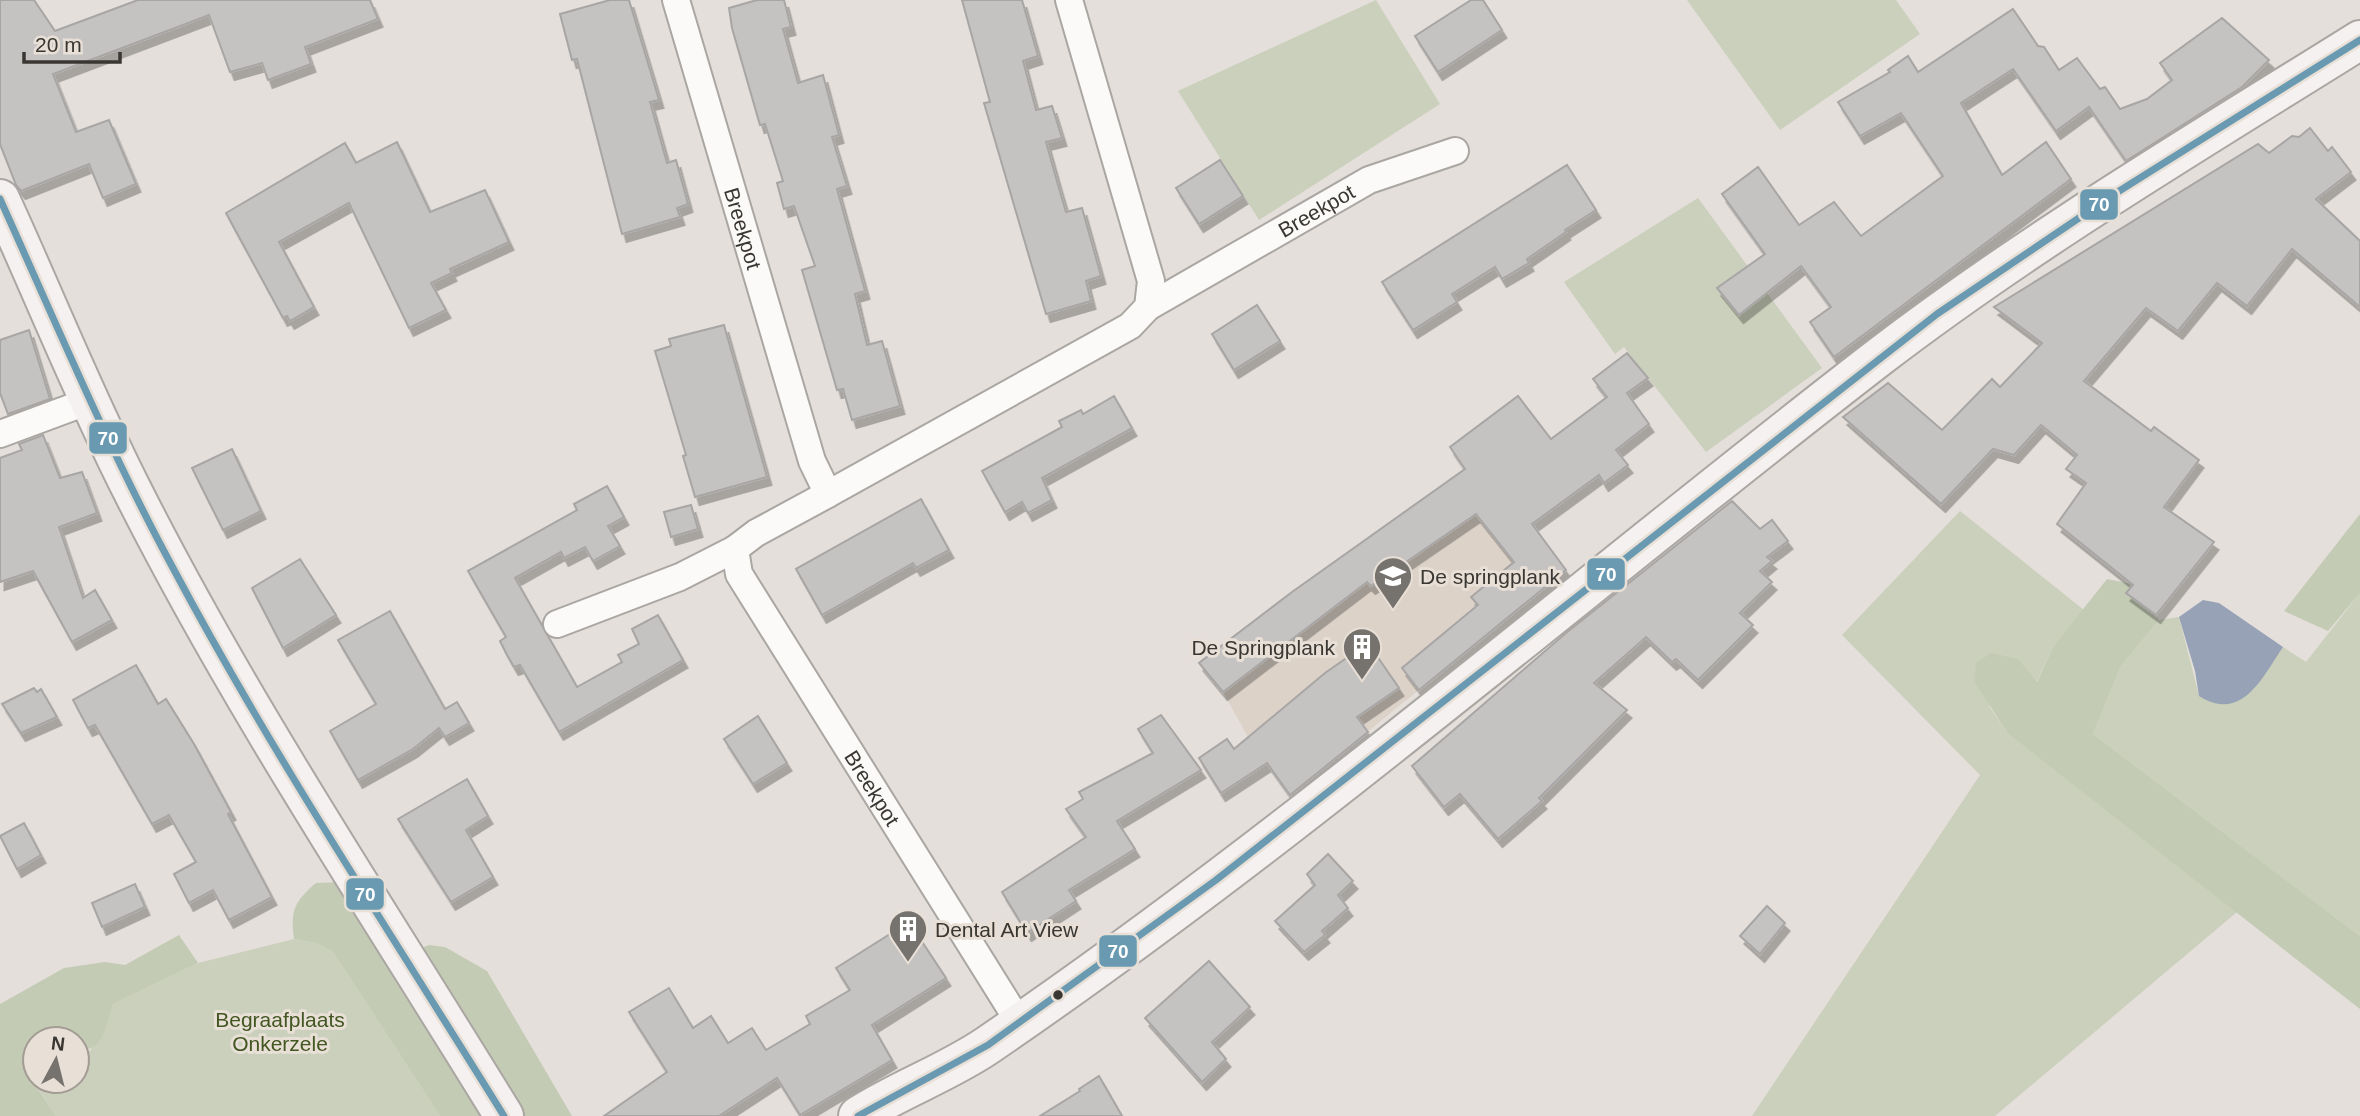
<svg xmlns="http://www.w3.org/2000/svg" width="2360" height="1116" viewBox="0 0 2360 1116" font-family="Arial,sans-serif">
<defs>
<filter id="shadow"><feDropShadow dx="4.5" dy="8" stdDeviation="0" flood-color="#0004"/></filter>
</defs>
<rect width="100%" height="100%" fill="#e4dfda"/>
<!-- built -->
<polygon fill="#dcd2c8" points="1481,458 1566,570 1290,795 1248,737 1223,692 1199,663 1292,592"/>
<!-- green -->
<g fill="#cad0bb">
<polygon points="1376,0 1440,104 1259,220 1178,91"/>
<polygon points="1687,0 1896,0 1920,34 1780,130"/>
<polygon points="1698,198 1822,368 1706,452 1624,347 1615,354 1564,282"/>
<polygon points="1960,511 2084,610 2053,647 2036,683 1989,706 2008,734 2237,912 1995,1116 1752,1116 1980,775 1842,635"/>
<polygon points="2360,593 2360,936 2093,734 2121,666 2159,620 2179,617 2199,696 2253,690 2283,647 2306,662"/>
<polygon points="294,939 316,943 333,952 440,1116 56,1116 22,1064 35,1057 35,1081 77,1081 77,1050 90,1051 113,1004 198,963"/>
</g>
<!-- forest -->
<g fill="#c4cbb5">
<polygon points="2360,514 2360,593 2328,631 2284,611"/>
<polygon points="2107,579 2137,585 2159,620 2121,666 2093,734 2360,936 2360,1009 2008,734 1974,681 1976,663 1991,653 2018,659 2037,682 2053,647"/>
<path d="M345 882 397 958 429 945 445 947 487 971 572 1116H440L333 952 316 943 294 939C290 910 295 901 316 883Z"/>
<path d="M179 935 198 963 113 1004C105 1025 105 1052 77 1050V1039H35V1057L22 1065 56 1116H0V1004L64 968 105 962 125 965Z"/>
</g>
<!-- water -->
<path fill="#97a2b7" d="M2203 600 2219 603 2283 647C2262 678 2242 723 2199 696L2195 671 2179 617Z"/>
<!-- building -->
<g fill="#c5c2c2" stroke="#a8a5a5" stroke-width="2" filter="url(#shadow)">
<polygon points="0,0 34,0 55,31 138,0 370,0 378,19 305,47 311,64 268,80 262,63 230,72 209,15 53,74 76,132 109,120 136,184 103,198 89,164 21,191 16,185 0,144"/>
<polygon points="610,0 629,0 659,100 650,102 667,163 676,160 688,204 677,208 680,217 622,234 577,59 572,60 560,14"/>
<polygon points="757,0 784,0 791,27 783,29 798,83 823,75 839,135 832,137 847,186 837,189 865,291 855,294 867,345 882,341 900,406 852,420 843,389 837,390 802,270 815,266 794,206 784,209 777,183 783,181 765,124 760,125 732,28 729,8"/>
<polygon points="962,0 1022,0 1038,56 1023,61 1036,110 1052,106 1062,138 1046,142 1058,185 1066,212 1082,208 1101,276 1086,281 1091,301 1046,314 984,103 990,102"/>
<polygon points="1471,0 1483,0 1502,30 1438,72 1415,36"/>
<polygon points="2013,9 2038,46 2044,47 2059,70 2077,58 2100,89 2105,87 2120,109 2147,99 2172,80 2160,63 2222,18 2269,60 2242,87 2126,161 2089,107 2056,131 2013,69 1961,103 2002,175 2046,142 2071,179 1834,357 1810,322 1831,307 1801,266 1739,315 1717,288 1765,254 1722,194 1758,167 1799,225 1834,202 1861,236 1943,176 1901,113 1860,136 1838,102 1890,72 1888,70 1908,56 1918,72"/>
<polygon points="2310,128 2328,151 2332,147 2351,172 2316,199 2360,241 2360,307 2292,249 2247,306 2217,283 2178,331 2146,308 2084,381 2151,431 2154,427 2199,460 2164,507 2214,542 2156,615 2126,593 2133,585 2057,524 2086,483 2066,469 2077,455 2041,425 2014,455 1993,449 1941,504 1843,417 1888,383 1942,430 1992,379 2000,387 2042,343 1994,307 2258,144 2269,153 2292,136 2299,137"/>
<polygon points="397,142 430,212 485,190 509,242 450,269 452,273 431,283 446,310 409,328 349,203 279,242 314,307 290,321 287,316 283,318 226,213 345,143 356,163"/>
<polygon points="1220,160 1243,196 1199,224 1176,188"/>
<polygon points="1567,165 1596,210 1565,230 1566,232 1527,259 1529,263 1502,279 1495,267 1452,294 1457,302 1413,330 1382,282"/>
<polygon points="1257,305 1280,341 1234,370 1212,334"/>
<polygon points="724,325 767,477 695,497 683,456 686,455 655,351 671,346 669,339"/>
<polygon points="29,330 50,399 8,414 0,393 0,340"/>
<polygon points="1627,353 1648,378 1627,393 1649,424 1616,450 1628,465 1604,483 1599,475 1532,524 1566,570 1419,690 1402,668 1478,605 1471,597 1514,562 1476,514 1371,586 1367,582 1223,692 1199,663 1292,592 1465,469 1450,447 1518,396 1551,439 1607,397 1593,379"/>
<polygon points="1114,396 1132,428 1042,478 1052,500 1028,513 1022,502 1005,512 982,471 1062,427 1059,421 1081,410 1083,414"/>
<polygon points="43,435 60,478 82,472 97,513 59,527 83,598 95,590 112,620 72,642 33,571 0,582 0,458 22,450 19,444"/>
<polygon points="232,449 261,511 223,530 192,468"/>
<polygon points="607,486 624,517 608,526 620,546 593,561 585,547 564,558 561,552 515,578 577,687 622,662 618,655 639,644 632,629 658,615 683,660 559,732 520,665 514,667 507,655 500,641 506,637 468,571 577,510 574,504"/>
<polygon points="921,499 949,550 916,568 913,563 822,615 796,569"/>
<polygon points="1732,501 1760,529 1772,520 1788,541 1767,557 1772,561 1760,571 1772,582 1740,613 1753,625 1698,680 1676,659 1672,662 1646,637 1594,683 1627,710 1539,798 1542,801 1498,839 1460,794 1444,807 1412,766 1566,633"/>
<polygon points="691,505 698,529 671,537 664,512"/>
<polygon points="300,559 336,615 283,648 252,588"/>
<polygon points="390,611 445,709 457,702 469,723 445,737 439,728 413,749 358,780 330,731 376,704 338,640"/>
<polygon points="1368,643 1399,688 1357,717 1368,732 1290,795 1267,763 1221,793 1199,758 1227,739 1234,749 1325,673"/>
<polygon points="136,665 158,704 166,699 194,744 231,812 228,814 272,897 229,920 213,890 189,903 174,874 196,862 169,815 152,824 95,725 88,728 73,700"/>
<polygon points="34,688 37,692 41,689 57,717 21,733 2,704"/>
<polygon points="1161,715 1201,770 1117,821 1135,849 1069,890 1076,901 1027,933 1002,892 1086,837 1066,809 1083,799 1079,792 1153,753 1138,729"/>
<polygon points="758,716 787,763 753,784 724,739"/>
<polygon points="467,779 488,816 466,830 493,877 451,902 398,819"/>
<polygon points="24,823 41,855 17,869 0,836"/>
<polygon points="1328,854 1353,881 1338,895 1348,908 1322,931 1325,935 1304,952 1275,921 1315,885 1307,874"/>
<polygon points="135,884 145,907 102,927 92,903"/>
<polygon points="1767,906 1785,923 1760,954 1740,936"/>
<polygon points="909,922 946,978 872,1025 892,1060 800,1115 777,1078 719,1116 604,1116 667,1072 629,1012 669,988 693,1028 711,1016 728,1043 752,1028 766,1050 810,1024 806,1016 850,990 836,968"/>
<polygon points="1209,961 1250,1007 1212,1042 1226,1059 1202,1082 1145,1018"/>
<polygon points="1099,1076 1122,1116 1040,1116 1080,1091 1079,1089"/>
</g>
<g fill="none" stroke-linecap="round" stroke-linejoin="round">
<!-- street casing -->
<g stroke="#aaa6a2" stroke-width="30">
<g id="street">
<path id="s1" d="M676 0 812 461 828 494 756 533 735 549 739 574 1019 1022"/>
<path id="s2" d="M1148 307 1369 180 1455 151"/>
<polyline points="0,434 89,401"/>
<polyline points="828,494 1130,326 1148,307 1151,281 1069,0"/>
<polyline points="557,624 680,577 735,549"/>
</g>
</g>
<!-- secondary casing -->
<g stroke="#aaa6a2" stroke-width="42">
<g id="secondary">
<path d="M0 199C44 295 83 393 131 488 240 705 377 909 504 1116"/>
<path d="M858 1116C900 1089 947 1073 988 1045 1298 833 1582 586 1879 357 2032 240 2197 142 2360 40"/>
</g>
</g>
<!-- street -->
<use href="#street" stroke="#fbfaf9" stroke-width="26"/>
<!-- secondary -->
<use href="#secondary" stroke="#f5f1f1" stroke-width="38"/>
<!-- bus-1 casing -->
<g stroke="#e8dfd6" stroke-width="12">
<g id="bus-1">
<path d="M0 199C56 323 108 448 173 568 273 756 392 935 504 1116"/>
<polyline points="858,1116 988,1045 1216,880 1937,314 2116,193 2360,40"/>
</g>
</g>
<!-- bus-1 -->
<use href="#bus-1" stroke="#699ab1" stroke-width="7"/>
</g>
<!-- icons -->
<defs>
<g id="school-pin" transform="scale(2.0125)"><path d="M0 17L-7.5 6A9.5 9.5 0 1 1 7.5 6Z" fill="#76726d" stroke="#e8dfd6"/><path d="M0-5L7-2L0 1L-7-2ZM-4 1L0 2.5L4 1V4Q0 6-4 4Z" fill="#fff"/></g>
<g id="building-pin" transform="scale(2.0125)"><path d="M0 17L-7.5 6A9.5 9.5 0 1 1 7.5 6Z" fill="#76726d" stroke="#e8dfd6"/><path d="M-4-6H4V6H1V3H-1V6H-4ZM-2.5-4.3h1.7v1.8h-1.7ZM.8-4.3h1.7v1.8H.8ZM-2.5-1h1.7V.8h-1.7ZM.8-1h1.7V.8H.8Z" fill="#fff"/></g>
</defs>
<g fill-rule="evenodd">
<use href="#school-pin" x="1393" y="576"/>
<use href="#building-pin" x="1362" y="647"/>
<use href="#building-pin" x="908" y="929"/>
</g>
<!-- markers -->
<circle fill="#3a3733" stroke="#e8dfd6" stroke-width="2.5" cx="1058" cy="995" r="6"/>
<g text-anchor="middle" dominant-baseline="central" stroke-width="6" stroke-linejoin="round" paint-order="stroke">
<!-- street labels -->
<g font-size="21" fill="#3a3733" stroke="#e8dfd6">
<text stroke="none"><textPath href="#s2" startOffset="194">Breekpot</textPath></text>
<text stroke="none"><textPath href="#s1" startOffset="238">Breekpot</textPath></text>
<text stroke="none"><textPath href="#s1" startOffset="903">Breekpot</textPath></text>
</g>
<!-- poi labels -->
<g font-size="21" fill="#3a3733" stroke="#e8dfd6" text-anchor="start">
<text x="1420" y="576">De springplank</text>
<text x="1335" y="647" text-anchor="end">De Springplank</text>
<text x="935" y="929">Dental Art View</text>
</g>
<!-- park labels -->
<g font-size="21" fill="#425722" stroke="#e8dfd6">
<text x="280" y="1019">Begraafplaats<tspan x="280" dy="24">Onkerzele</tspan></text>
</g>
</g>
<g stroke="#e8dfd6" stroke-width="2.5">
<rect x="2079" y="188" width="40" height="33" rx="7" fill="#699ab1"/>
<rect x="88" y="421" width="40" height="34" rx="7" fill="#699ab1"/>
<rect x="1586" y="557" width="40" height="34" rx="7" fill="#699ab1"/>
<rect x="345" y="877" width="40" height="34" rx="7" fill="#699ab1"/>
<rect x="1098" y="934" width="40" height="34" rx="7" fill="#699ab1"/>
</g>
<g font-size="19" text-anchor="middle" font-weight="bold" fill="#fff">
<text x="2099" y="211">70</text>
<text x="108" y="445">70</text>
<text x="1606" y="581">70</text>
<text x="365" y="901">70</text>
<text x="1118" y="958">70</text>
</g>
<!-- north arrow -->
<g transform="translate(56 1060) rotate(7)"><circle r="33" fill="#e8dfd6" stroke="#a29c95" stroke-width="2"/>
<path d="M0-5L12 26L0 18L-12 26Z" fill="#76726d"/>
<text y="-10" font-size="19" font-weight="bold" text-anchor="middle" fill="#3a3733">N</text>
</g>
<!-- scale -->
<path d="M24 52v10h96v-10" fill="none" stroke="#3a3733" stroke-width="3.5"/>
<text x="35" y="52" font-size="21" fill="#3a3733" stroke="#e8dfd6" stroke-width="5" paint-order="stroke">20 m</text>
</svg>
